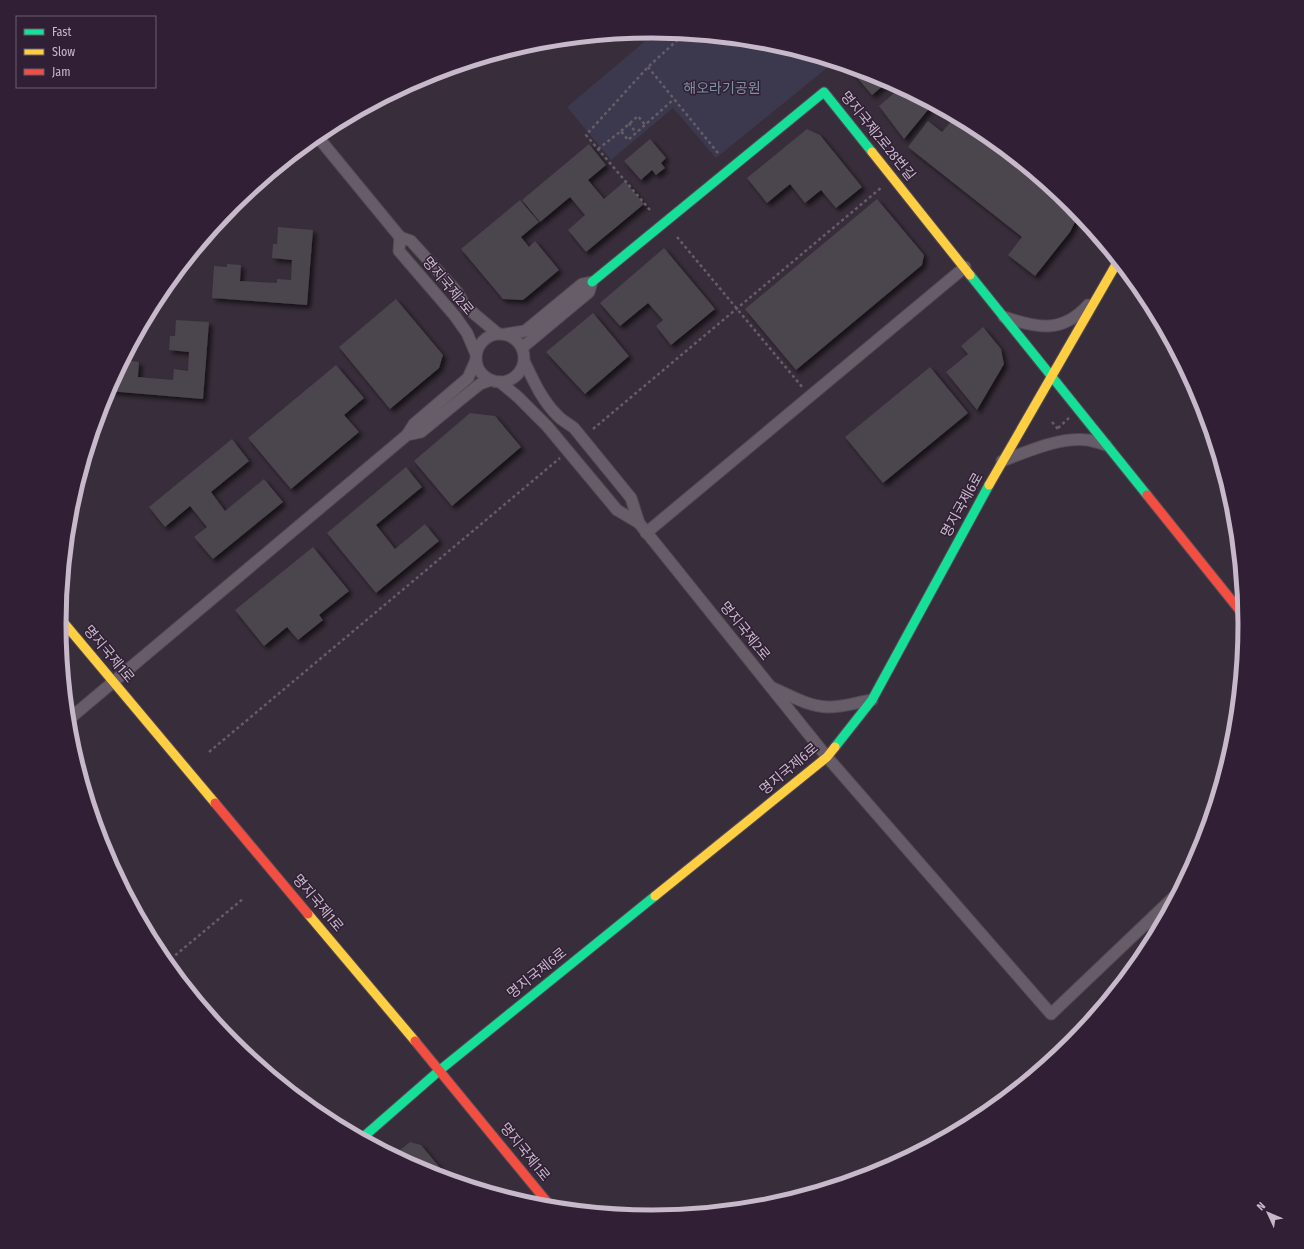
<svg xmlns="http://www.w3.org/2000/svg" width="1304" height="1249" viewBox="0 0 1304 1249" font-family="'Fira Sans Condensed','Noto Sans KR',sans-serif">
<defs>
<filter id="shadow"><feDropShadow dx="3.5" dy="3.5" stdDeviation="2" flood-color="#0009"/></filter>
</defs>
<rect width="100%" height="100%" fill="#382d3a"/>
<!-- green -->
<g fill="#3c384e">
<polygon points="657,31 768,42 833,63 716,158 673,108 611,160 567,107"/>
<polygon points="1147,951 1072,1044 1005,1099"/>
</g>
<!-- building -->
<g fill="#4c444e" filter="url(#shadow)">
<polygon points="848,67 879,76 889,81 872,95"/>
<polygon points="900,88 932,105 904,139 879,106"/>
<polygon points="955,117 982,131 1072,205 1079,214 1070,232 1035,276 1008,255 1022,237 908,147 928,121 942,132"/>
<polygon points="807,129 820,135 862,187 836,208 821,190 805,203 790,184 767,203 747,178"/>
<polygon points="650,139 666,158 661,163 665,168 656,175 652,170 641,180 624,161"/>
<polygon points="589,144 606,165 588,180 604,199 625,181 644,204 586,252 568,230 585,215 570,197 540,222 522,200"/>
<polygon points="877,199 924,255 922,265 796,370 745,309"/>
<polygon points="520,200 539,222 521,237 529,247 535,241 559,270 523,300 503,299 461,249"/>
<polygon points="278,227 313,230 307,305 212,298 214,266 227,267 227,264 241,265 240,281 277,283 277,279 291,280 292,260 272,258 273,244 277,244"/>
<polygon points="664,248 715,309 671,345 656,326 663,320 648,303 620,326 600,303"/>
<polygon points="396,299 443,355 439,368 390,409 339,347"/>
<polygon points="593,313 629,356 585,394 546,352"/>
<polygon points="176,320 209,322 203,399 108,391 122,363 126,364 126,360 139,362 138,377 173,380 174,369 188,371 189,352 169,350 170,336 175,336"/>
<polygon points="983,327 1001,349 1004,364 977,410 946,372 968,354 961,346"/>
<polygon points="336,365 364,398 344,415 359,432 291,489 248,438"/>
<polygon points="930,367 968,413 883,483 845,437"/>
<polygon points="470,413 495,416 521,447 452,506 414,461"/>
<polygon points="232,439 249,461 211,492 225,511 264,479 283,502 213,559 194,537 207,527 190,506 165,527 149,507"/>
<polygon points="406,467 422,487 376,525 395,549 425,524 439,541 376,593 327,533"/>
<polygon points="313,547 349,591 319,615 323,620 298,640 287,627 264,646 235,610"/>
<polygon points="410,1142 421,1145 451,1181 425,1173 393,1156"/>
</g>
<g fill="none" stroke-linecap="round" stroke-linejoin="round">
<!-- street casing -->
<g stroke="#514953" stroke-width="13">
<g id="street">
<polyline points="317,136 400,237"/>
<path d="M1004 317C1037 328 1062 334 1088 305"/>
<circle cx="500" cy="358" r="24"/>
<polyline points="506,334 525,331 582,284 592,282 589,292 523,347"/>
<polyline points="476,354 467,333 455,316 399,251 400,237 411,241 458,293 465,306 497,333"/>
<polyline points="476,360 468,378 414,424 407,435 421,432 460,400 480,384 491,380"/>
<path d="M500 382 518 397 547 426 617 510 639 523 631 498 574 428C569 424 563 421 559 417 543 402 534 382 525 363"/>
<path d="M1002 461C1029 451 1059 437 1088 440 1094 441 1100 443 1106 445"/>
<polyline points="639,523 827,757 1051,1014 1178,893"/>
<polyline points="646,533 965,267"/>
<path d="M771 687C789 695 809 707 829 707 843 707 858 702 872 700"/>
<polyline points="68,720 407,435"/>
</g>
</g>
<!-- fast casing -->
<g stroke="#544b57" stroke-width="11">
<g id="fast">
<polyline points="970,275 1147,495"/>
<polyline points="592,282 824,92 872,152"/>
<polyline points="835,747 872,700 989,485"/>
<polyline points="361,1139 440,1070 655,896"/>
</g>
</g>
<!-- slow casing -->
<g stroke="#544b57" stroke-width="11">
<g id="slow">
<polyline points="872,152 970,275"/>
<polyline points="989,485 1118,261"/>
<polyline points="59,617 215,803"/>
<polyline points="655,896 827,757 835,747"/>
<polyline points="308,914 415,1041"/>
</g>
</g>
<!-- jam casing -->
<g stroke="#544b57" stroke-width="11">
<g id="jam">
<polyline points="1147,495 1245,617"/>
<polyline points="215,803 308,914"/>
<polyline points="415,1041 552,1208"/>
</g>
</g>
<!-- path -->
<g stroke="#655e68" stroke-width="2.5" stroke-dasharray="3 3" stroke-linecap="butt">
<polyline points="821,58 826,65"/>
<polyline points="648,67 718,153"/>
<polyline points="629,123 636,133"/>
<polyline points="621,131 638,116 645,125"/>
<polyline points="598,149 621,131 628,140 674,99"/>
<polyline points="650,210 586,135 648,67 684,34"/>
<polyline points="677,237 803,388"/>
<polyline points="1052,422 1058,429"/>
<polyline points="1058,428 1069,418"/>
<polyline points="593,429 882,187"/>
<polyline points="209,752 560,458"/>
<polyline points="166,963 244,898"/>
</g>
<!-- street -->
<use href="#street" stroke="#665d68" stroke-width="11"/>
<!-- fast -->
<use href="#fast" stroke="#16e098" stroke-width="9"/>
<!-- slow -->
<use href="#slow" stroke="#ffcf43" stroke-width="9"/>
<!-- jam -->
<use href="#jam" stroke="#f24e42" stroke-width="9"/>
</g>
<g text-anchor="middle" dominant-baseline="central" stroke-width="3" stroke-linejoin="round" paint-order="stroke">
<!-- park labels -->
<g font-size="14" fill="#7f93a3" stroke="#312035">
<text x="722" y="88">해오라기공원</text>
</g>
<!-- street labels -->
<g font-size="14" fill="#c7b8ca" stroke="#312035">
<text transform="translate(878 136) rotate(51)">명지국제2로28번길</text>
<text transform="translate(448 286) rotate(50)">명지국제2로</text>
<text transform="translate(962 505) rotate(-61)">명지국제6로</text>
<text transform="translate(745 631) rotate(51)">명지국제2로</text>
<text transform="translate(109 654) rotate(50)">명지국제1로</text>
<text transform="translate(789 769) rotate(-40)">명지국제6로</text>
<text transform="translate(318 903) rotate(50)">명지국제1로</text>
<text transform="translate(537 973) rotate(-39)">명지국제6로</text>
<text transform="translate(525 1152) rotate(51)">명지국제1로</text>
</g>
</g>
<!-- crop -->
<path d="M0 0H1304V1249H0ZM66 624a586 586 0 1 1 1172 0a586 586 0 1 1-1172 0Z" fill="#312035" fill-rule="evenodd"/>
<path fill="none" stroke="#c7b8ca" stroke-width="5" d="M66 624a586 586 0 1 1 1172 0a586 586 0 1 1-1172 0Z"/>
<!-- legend -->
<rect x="16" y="16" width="140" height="72" fill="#312035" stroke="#6d5d71"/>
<rect x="24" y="29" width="20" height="6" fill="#16e098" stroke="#6d5d71"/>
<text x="52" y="36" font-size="12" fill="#c7b8ca">Fast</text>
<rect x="24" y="49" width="20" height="6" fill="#ffcf43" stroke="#6d5d71"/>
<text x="52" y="56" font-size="12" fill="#c7b8ca">Slow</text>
<rect x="24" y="69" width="20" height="6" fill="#f24e42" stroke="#6d5d71"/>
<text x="52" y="76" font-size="12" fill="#c7b8ca">Jam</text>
<!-- north arrow -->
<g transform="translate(1268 1213) rotate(314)" stroke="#312035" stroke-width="3" paint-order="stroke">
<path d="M0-3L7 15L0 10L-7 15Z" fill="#c7b8ca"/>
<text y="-6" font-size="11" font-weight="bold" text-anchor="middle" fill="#c7b8ca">N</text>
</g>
</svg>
